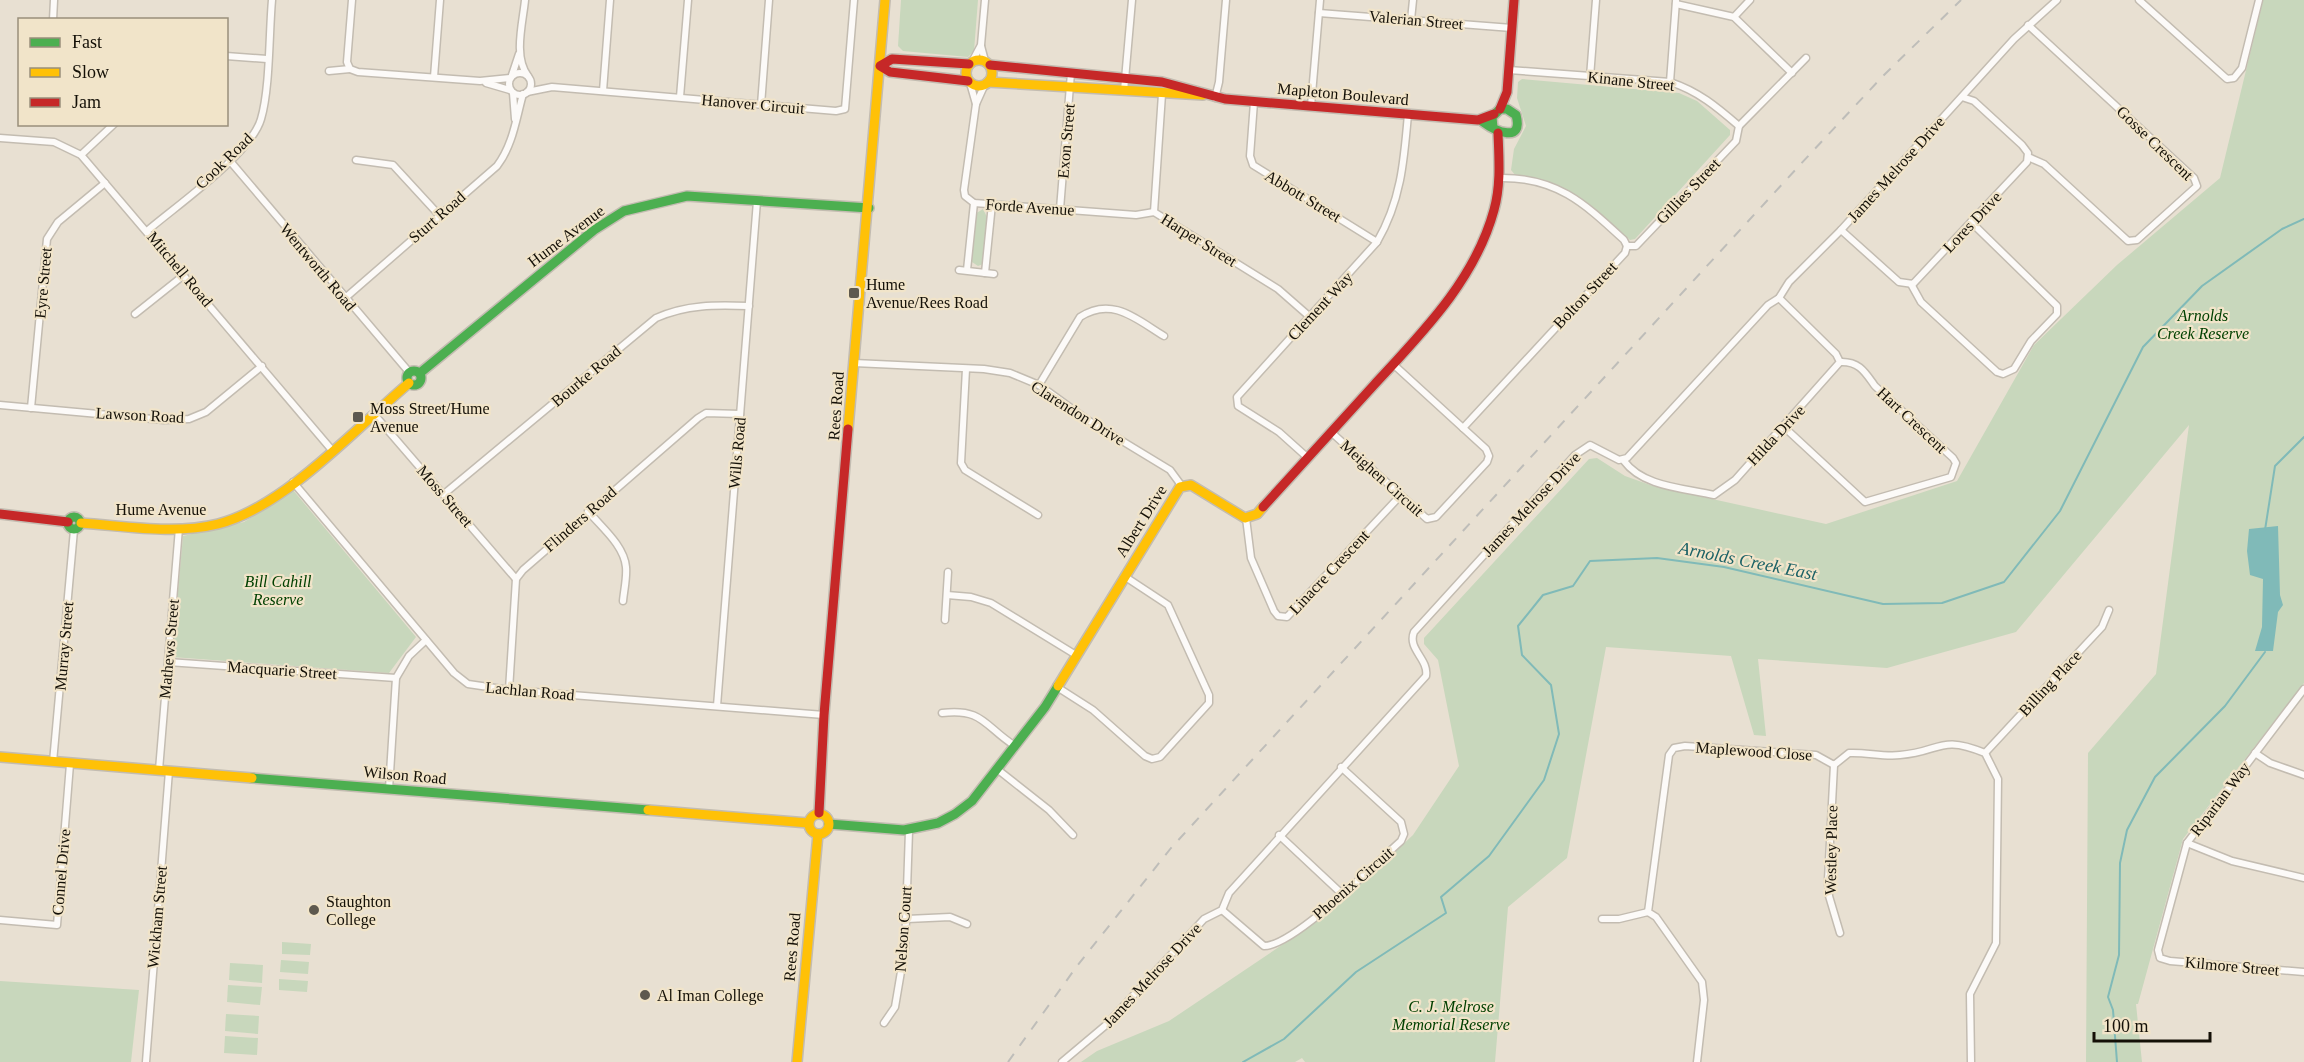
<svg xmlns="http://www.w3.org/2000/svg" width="2304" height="1062" viewBox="0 0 2304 1062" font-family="Georgia,serif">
<rect width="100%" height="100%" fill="#e8e0d2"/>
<!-- green -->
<g fill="#c8d7bc">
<polygon points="901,0 978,0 974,51 968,57 903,51 898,46"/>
<polygon points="2263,0 2304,0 2304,683 2183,839 2138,1004 2136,1004 2142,1062 2086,1062 2088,753 2156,674 2189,425 2016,632 1887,668 1758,659 1766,736 1754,735 1731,656 1606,647 1567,858 1508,907 1495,1062 1305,1062 1302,1058 1295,1062 1081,1062 1097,1051 1169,1021 1331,912 1413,835 1459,766 1438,660 1424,644 1424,638 1589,459 1597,458 1625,476 1653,486 1826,524 1957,481 2034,345 2117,265 2220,178"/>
<path d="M1522 79 1679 93 1697 101 1730 130V135L1635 239 1630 240C1592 205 1569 181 1516 176L1511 170 1514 149 1526 126 1517 98 1518 82Z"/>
<polygon points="983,209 987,217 984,260 983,264 978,266 972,262 975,214"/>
<polygon points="293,490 416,637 389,673 172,657 183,536 244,522"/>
<polygon points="282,942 311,944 310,955 282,954"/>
<polygon points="281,960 309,962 308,974 280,972"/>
<polygon points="230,963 263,965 262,983 229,980"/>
<polygon points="279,979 308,981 307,992 279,990"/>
<polygon points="0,981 139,990 131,1062 0,1062"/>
<polygon points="228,985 262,987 260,1005 227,1002"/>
<polygon points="226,1014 259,1016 258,1034 225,1031"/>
<polygon points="225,1036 258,1038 257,1055 224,1053"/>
</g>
<!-- water -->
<polygon fill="#80bab8" points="2278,526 2280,595 2283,605 2278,612 2273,651 2255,651 2262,627 2263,579 2250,575 2247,551 2249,529"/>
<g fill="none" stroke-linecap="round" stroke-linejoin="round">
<!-- stream -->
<g stroke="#80bab8" stroke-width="2">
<polyline points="2265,530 2275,466 2304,437"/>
<polyline points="1243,1062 1284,1039 1356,972 1446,913 1441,897 1489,856 1544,780 1559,734 1551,685 1522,655 1518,626 1543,595 1573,586 1590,561 1657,558 1724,567 1883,604 1942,603 2004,582 2060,511 2143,347 2202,286 2282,229 2304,219"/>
<polyline points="2117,1062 2113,1010 2108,997 2119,955 2120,863 2127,830 2155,777 2225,706 2265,652"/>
</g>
<!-- street casing -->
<g stroke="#c3bcb1" stroke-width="9">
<g id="street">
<polyline points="352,0 347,62 350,69 358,72 480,81 510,78"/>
<path d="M525 0C523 22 513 57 528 76"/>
<polyline points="2139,0 2227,79 2234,78 2242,68 2259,0"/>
<polyline points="1676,4 1734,17 1792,73"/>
<polyline points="1319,13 1512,28"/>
<polyline points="1734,17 1750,0"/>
<polyline points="53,20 54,0"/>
<polyline points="1411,20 1413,0"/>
<polyline points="2028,25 2194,178 2197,186 2137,240 2128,241 2044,164 2028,157"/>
<polyline points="981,46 985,61"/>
<polyline points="226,56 267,59"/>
<polyline points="973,60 981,45 985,0"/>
<path d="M1509 70 1670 82C1698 91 1717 107 1739 126L1806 58"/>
<polyline points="329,71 350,69"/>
<circle cx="520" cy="84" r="11"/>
<polyline points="512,75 519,54"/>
<polyline points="434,77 440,0"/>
<polyline points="1590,77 1596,0"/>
<polyline points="1670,82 1676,1"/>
<polyline points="486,83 510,90"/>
<polyline points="970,83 976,104"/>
<polyline points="985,84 976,104 964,190 965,196 974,203 1136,215 1154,212"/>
<polyline points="603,91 610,0"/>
<polyline points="1124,91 1132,0"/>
<polyline points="527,92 552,87 836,111 845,109 854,0"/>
<polyline points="513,93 515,119"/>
<polyline points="1162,94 1154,212 1278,289 1310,317"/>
<polyline points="680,97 688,0"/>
<polyline points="1215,98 1219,82 1226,0"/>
<polyline points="1254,102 1250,156 1253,165 1377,242"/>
<polyline points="761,105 769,0"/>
<polyline points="1311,106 1320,0"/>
<polyline points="0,138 54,142 81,155 331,449"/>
<polyline points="81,155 114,124"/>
<polyline points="356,160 393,165 439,215"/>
<polyline points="230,161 409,372"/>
<path d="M1500 178C1557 177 1585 204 1624 240L1627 246"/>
<polyline points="1060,209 1071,73"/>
<polyline points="1841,230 1899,282 1913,284 2027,162 2028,153 2022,145 1974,101 1962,97"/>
<path d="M147 231C176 206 251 154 261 119 270 89 269 33 272 0"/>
<polyline points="1627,246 1636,246 1736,141 1739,126"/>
<polyline points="959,270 994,274"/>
<polyline points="967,270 974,203"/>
<polyline points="985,273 992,204"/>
<polyline points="1911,284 1921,302 1997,372 2003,374 2014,369 2031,341 2057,314 2057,306 1971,222"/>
<path d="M344 299 497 166C513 145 516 119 523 94"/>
<polyline points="135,314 184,275"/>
<polyline points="854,363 984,369 1010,373 1039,385 1086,419 1170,470 1181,485"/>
<polyline points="966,369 961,463 965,470 1038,515"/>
<path d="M1039 385 1080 317C1112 296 1136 319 1164 336"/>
<polyline points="0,405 164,420 189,419 206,412 262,366"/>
<polyline points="31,408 47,239 58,222 105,183"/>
<polyline points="373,413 516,579"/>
<path d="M1784 427 1865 502 1951 477 1956 463 1953 458 1875 386C1865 372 1859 361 1840 362"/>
<polyline points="1463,428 1625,253 1627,246"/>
<polyline points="1331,432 1427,519 1436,517 1487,462 1489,456 1486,449 1393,364"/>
<path d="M1308 458 1279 432 1238 406 1237 397 1377 242C1401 201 1404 161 1408 114"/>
<path d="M1624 461C1643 487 1684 488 1714 495L1735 480 1840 362 1836 354 1779 298"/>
<polyline points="293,482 454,673 468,684 509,690 824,715"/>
<path d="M444 494 656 318C687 304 716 305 749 306"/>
<path d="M588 511C601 527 624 545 626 567 627 578 624 590 623 601"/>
<polyline points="1246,518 1251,558 1274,611 1278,616 1287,617 1400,496"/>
<polyline points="947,595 971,597 991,603 1076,655"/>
<polyline points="945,620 948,572"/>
<polyline points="168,662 396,678"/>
<polyline points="1057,687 1093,710 1145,756 1152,759 1160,757 1209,703 1209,695 1168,605 1124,576"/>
<polyline points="2304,689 2187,843 2158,950 2160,958 2170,961 2304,972"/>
<polyline points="509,690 516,579 523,570 698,418 706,413 740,414"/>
<polyline points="717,706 757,201"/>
<path d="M942 713C983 708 984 726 1015 746"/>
<polyline points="1985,753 2102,627 2109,610"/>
<polyline points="2255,753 2270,763 2304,775"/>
<polyline points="53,762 74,530"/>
<polyline points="1834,765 1828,880 1829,896 1840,933"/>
<polyline points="997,769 1049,810 1073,835"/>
<polyline points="159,770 179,528"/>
<polyline points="389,789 396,678 409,656 426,640"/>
<polyline points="1279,835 1342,894"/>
<polyline points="2187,843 2232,861 2304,878"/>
<path d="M1222 910 1264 946C1294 946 1376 863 1401 841L1404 834 1401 822 1341 767"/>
<polyline points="907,919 950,917 967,924"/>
<polyline points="1602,919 1619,919 1648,912"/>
<polyline points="0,920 57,925 70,764"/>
<polyline points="884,1023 895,1007 905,948 909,831"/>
<polyline points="146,1062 169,771"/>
<path d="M1062 1062 1106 1025 1204 919 1222 910 1229 893 1426 676C1429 659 1407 649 1414 632L1575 455 1590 445 1619 460 1627 458 1768 305 1779 298 1789 282 1841 230 2014 39 2057 0"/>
<path d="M1697 1062 1704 1000 1702 982 1656 917 1648 912 1669 755 1674 748 1685 746 1816 755 1834 765 1849 753C1866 752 1883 757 1900 755 1941 752 1939 734 1985 753L1998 779 1996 943 1970 994 1971 1062"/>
</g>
</g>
<!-- fast casing -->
<g stroke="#c3bcb1" stroke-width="12">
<g id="fast">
<path d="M1483 122C1495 131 1524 144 1516 115L1507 109H1500L1492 117 1493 128"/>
<circle cx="414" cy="378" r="7"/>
<polyline points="420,373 594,230 624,211 687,196 869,208"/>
<circle cx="74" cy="523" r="6"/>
<polyline points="252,778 648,810"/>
<polyline points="829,824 904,830 938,823 955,814 972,801 1045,707 1058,686"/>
</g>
</g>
<!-- slow casing -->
<g stroke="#c3bcb1" stroke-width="12">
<g id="slow">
<circle cx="979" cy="73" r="13"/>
<polyline points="988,82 1203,95"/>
<polyline points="848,429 885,0"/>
<path d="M81 523C126 526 174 535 218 524 285 507 357 427 409 383"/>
<polyline points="1058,686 1180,487 1191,485 1245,518 1257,514 1263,507"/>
<polyline points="0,757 252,778"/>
<polyline points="648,810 808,823"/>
<circle cx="819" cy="824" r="10"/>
<polyline points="797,1062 818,834"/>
</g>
</g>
<!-- jam casing -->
<g stroke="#c3bcb1" stroke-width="12">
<g id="jam">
<polyline points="990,65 1162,82 1225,99 1478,120 1494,114"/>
<polyline points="968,81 890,72 880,66 892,59 969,64"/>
<polyline points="1500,109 1507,92 1514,0"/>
<path d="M1263 507C1300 466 1337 426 1374 385 1422 333 1475 280 1494 210 1501 185 1499 159 1498 133"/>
<polyline points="0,514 68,522"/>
<polyline points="819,813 824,715 848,429"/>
</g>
</g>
<!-- street -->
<use href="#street" stroke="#fcfaf8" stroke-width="6"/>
<!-- fast -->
<use href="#fast" stroke="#4caf50" stroke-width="9"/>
<!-- slow -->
<use href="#slow" stroke="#ffc107" stroke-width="9"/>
<!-- jam -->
<use href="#jam" stroke="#c62828" stroke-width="9"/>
<!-- rail -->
<polyline stroke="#bebdb9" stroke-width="2" stroke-dasharray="10 10" stroke-linecap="butt" points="1008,1062 1077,966 1171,848 1810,154 1883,76 1961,0"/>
</g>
<!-- markers -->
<g fill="#5e594e" stroke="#f1e4c9" stroke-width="2">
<rect x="848" y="287" width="12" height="12" rx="3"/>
<rect x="352" y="411" width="12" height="12" rx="3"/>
<circle cx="314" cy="910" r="6"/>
<circle cx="645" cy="995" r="6"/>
</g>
<g text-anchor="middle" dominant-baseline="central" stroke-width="4.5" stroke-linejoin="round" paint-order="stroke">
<!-- street labels -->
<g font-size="16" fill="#141007" stroke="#f1e4c9">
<text transform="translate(1416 20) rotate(5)">Valerian Street</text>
<text transform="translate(1631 81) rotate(6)">Kinane Street</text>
<text transform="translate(1343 94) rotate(5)">Mapleton Boulevard</text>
<text transform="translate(753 104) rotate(5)">Hanover Circuit</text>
<text transform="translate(1066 141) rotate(-85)">Exon Street</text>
<text transform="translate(2155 143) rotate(44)">Gosse Crescent</text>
<text transform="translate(224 161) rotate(-44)">Cook Road</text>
<text transform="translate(1896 169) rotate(-48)">James Melrose Drive</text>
<text transform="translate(1688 191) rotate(-46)">Gillies Street</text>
<text transform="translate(1303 196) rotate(31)">Abbott Street</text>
<text transform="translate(1030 207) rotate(4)">Forde Avenue</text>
<text transform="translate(437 217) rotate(-41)">Sturt Road</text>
<text transform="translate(1972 222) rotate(-47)">Lores Drive</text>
<text transform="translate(566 236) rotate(-37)">Hume Avenue</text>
<text transform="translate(1199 240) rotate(32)">Harper Street</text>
<text transform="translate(318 267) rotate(50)">Wentworth Road</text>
<text transform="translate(180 269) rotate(50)">Mitchell Road</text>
<text transform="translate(43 283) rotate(-85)">Eyre Street</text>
<text transform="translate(1585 295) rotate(-47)">Bolton Street</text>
<text transform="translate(1320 306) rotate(-47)">Clement Way</text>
<text transform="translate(586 376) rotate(-40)">Bourke Road</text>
<text transform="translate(836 406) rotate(-86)">Rees Road</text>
<text transform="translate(1078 413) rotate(32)">Clarendon Drive</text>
<text transform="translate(140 415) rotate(3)">Lawson Road</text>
<text transform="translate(1912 420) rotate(43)">Hart Crescent</text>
<text transform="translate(1776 435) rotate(-47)">Hilda Drive</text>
<text transform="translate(737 453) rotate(-85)">Wills Road</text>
<text transform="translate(1382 478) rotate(42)">Meighen Circuit</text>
<text transform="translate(445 496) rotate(49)">Moss Street</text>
<text transform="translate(1531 504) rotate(-47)">James Melrose Drive</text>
<text x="161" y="509">Hume Avenue</text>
<text transform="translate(580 519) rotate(-41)">Flinders Road</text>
<text transform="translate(1141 521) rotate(-58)">Albert Drive</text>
<text transform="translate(1329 572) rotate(-47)">Linacre Crescent</text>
<text transform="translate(64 646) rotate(-85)">Murray Street</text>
<text transform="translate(169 649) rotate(-85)">Mathews Street</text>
<text transform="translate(282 670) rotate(4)">Macquarie Street</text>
<text transform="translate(2050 683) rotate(-47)">Billing Place</text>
<text transform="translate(530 691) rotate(5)">Lachlan Road</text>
<text transform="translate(1754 751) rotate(4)">Maplewood Close</text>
<text transform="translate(405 775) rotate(5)">Wilson Road</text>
<text transform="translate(2220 799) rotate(-53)">Riparian Way</text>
<text transform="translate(1831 850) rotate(-89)">Westley Place</text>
<text transform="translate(61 872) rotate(-85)">Connel Drive</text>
<text transform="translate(1353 883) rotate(-41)">Phoenix Circuit</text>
<text transform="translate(157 917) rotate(-85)">Wickham Street</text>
<text transform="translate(903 929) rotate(-86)">Nelson Court</text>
<text transform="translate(792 947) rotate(-85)">Rees Road</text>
<text transform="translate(2232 966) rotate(5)">Kilmore Street</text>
<text transform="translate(1152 975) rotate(-47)">James Melrose Drive</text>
</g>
<!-- poi labels -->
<g font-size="16" fill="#141007" stroke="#f1e4c9" text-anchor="start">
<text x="866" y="284">Hume<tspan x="866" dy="18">Avenue/Rees Road</tspan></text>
<text x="370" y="408">Moss Street/Hume<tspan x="370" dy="18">Avenue</tspan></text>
<text x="326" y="901">Staughton<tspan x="326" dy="18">College</tspan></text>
<text x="657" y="995">Al Iman College</text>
</g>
<!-- park labels -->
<g font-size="16" font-style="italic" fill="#004000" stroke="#f1e4c9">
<text x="2203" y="315">Arnolds<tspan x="2203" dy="18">Creek Reserve</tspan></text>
<text x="278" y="581">Bill Cahill<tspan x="278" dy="18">Reserve</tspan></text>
<text x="1451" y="1006">C. J. Melrose<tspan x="1451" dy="18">Memorial Reserve</tspan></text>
</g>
<!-- water labels -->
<g font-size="18" font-style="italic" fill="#1c6266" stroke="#f1e4c9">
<text transform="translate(1748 561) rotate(11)">Arnolds Creek East</text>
</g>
</g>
<!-- legend -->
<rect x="18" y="18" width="210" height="108" fill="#f1e4c9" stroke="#998f7b" stroke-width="1.5"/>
<rect x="30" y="38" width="30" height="9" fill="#4caf50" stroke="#998f7b" stroke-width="1.5"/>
<text x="72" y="48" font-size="18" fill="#141007">Fast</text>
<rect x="30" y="68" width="30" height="9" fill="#ffc107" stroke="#998f7b" stroke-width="1.5"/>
<text x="72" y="78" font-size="18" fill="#141007">Slow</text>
<rect x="30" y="98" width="30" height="9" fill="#c62828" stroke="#998f7b" stroke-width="1.5"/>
<text x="72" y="108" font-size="18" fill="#141007">Jam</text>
<!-- scale -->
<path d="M2094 1032v9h116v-9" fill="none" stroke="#141007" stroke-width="3"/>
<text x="2103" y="1032" font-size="18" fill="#141007" stroke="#f1e4c9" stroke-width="4.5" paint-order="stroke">100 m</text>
</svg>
